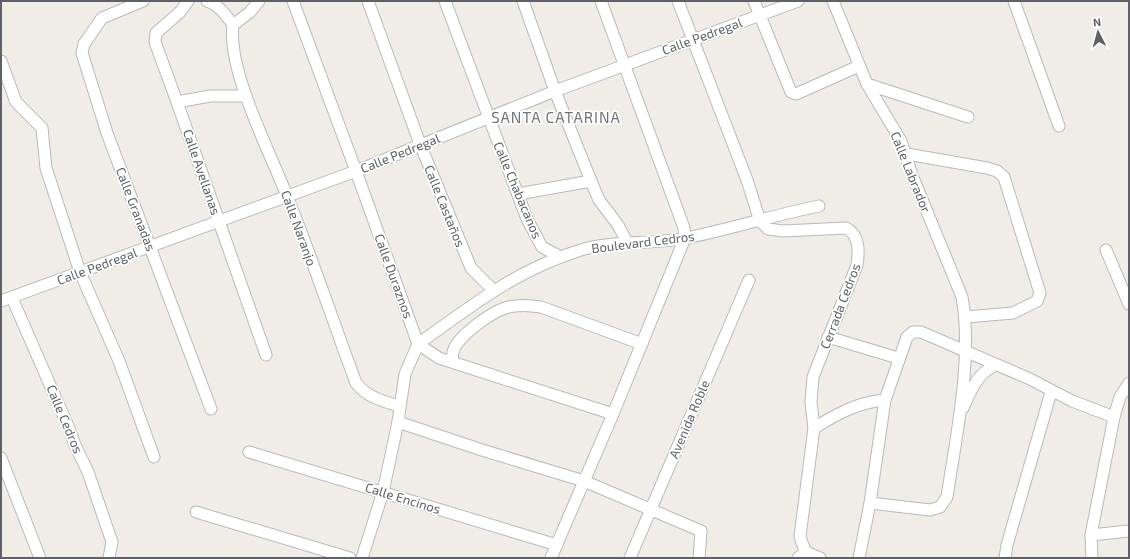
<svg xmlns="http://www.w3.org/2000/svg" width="1130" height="559" viewBox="0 0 1130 559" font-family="'Exo 2',sans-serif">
<rect width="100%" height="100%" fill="#f0ede6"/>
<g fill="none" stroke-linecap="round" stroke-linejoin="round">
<!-- minor casing -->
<g stroke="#b7b9bc" stroke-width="13">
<g id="minor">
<polyline points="143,1 102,18 84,44 82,53 107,133 211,409"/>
<polyline points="188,1 180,12 156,33 155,42 177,102 266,355"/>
<path d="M207 1C219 5 226 15 233 25"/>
<polyline points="293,1 356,171 418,344 405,374 398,422 383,492 362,558"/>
<polyline points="368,1 420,144 471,268 493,290"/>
<polyline points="445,1 527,219 542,247 561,257"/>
<polyline points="523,1 555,91 591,181 599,200 618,225 627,242"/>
<path d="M678 1 747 180 760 221 768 229 783 231 846 228C860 235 859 252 857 265L813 377 811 402 814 428"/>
<polyline points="754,1 791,92 796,94 859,66"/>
<path d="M833 1 867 84 901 141 912 175 962 297C973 358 956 437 947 497L940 507 930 510 870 503"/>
<polyline points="1014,1 1059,126"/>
<path d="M233 25C227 70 270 152 287 196 312 258 333 321 356 383 367 397 382 401 399 406"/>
<polyline points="233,25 250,12 259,1"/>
<polyline points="1,61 16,102 42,128 46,168 80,272 119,361 154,457"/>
<polyline points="867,84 968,117"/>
<polyline points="177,102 210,96 246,96"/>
<polyline points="907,154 987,168 997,171 1004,177 1040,293 1037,301 1013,313 966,317"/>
<polyline points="518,194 591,181"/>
<polyline points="1106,250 1129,304"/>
<polyline points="12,298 68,426 75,445 88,472 112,542 109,558"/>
<polyline points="1,301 356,171 555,91 798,1"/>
<polyline points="828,337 898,358"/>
<path d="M418 344C471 306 518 269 581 250 615 240 651 245 686 238 731 229 774 215 819 206"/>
<polyline points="418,344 439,358 613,414"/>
<path d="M452 361C453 357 452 353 454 349 460 335 490 313 505 308 517 304 529 305 541 307L642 344"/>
<path d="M963 408C971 390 977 374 995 365"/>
<polyline points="398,422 482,450 584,481 701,531 699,558"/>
<polyline points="249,452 557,545"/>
<polyline points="1,458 40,558"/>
<polyline points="196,512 350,558"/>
<polyline points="1091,535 1129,531"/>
<path d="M806 552 802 543 800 536 814 428C837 414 858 402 885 400"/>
<polyline points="806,552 820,558"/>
<polyline points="551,558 613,414 685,238 684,228 601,1"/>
<polyline points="630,558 749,280"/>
<polyline points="798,558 806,552"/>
<polyline points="859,558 870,503 885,400 907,337 913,332 921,332 1030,379 1072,401 1114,417"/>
<polyline points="1005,558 1007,545 1051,392"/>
<polyline points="1092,558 1091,535 1114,417 1120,397 1129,383"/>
</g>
</g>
<!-- minor -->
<use href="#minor" stroke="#fff" stroke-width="11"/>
</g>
<g text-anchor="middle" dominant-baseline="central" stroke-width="3.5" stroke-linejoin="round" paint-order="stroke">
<!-- street labels -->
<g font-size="13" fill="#5e6266" stroke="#fff">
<text transform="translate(702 36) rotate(-20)">Calle Pedregal</text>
<text transform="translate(400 153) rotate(-22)">Calle Pedregal</text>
<text transform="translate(202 172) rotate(71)">Calle Avellanas</text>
<text transform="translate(911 172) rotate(68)">Calle Labrador</text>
<text transform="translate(518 190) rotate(67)">Calle Chabacanos</text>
<text transform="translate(445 206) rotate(68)">Calle Castaños</text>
<text transform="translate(136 209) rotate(69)">Calle Granadas</text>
<text transform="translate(299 228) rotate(70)">Calle Naranjo</text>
<text transform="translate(643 242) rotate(-7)">Boulevard Cedros</text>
<text transform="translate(97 266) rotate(-20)">Calle Pedregal</text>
<text transform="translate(394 276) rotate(70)">Calle Duraznos</text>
<text transform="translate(840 306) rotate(-69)">Cerrada Cedros</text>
<text transform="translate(65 419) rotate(67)">Calle Cedros</text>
<text transform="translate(689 419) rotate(-67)">Avenida Roble</text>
<text transform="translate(403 498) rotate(17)">Calle Encinos</text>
</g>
<!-- quarter labels -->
<g font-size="15" letter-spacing="1" fill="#6f7478" stroke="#fff">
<text x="556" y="117">SANTA CATARINA</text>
</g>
</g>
<!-- border -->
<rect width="1130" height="559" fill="none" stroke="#5e6266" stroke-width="4"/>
<!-- north arrow -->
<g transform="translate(1098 32) rotate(354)" stroke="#ffffff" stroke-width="3" paint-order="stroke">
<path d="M0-3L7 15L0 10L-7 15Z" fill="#5e6266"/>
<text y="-6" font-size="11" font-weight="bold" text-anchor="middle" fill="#5e6266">N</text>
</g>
</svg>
